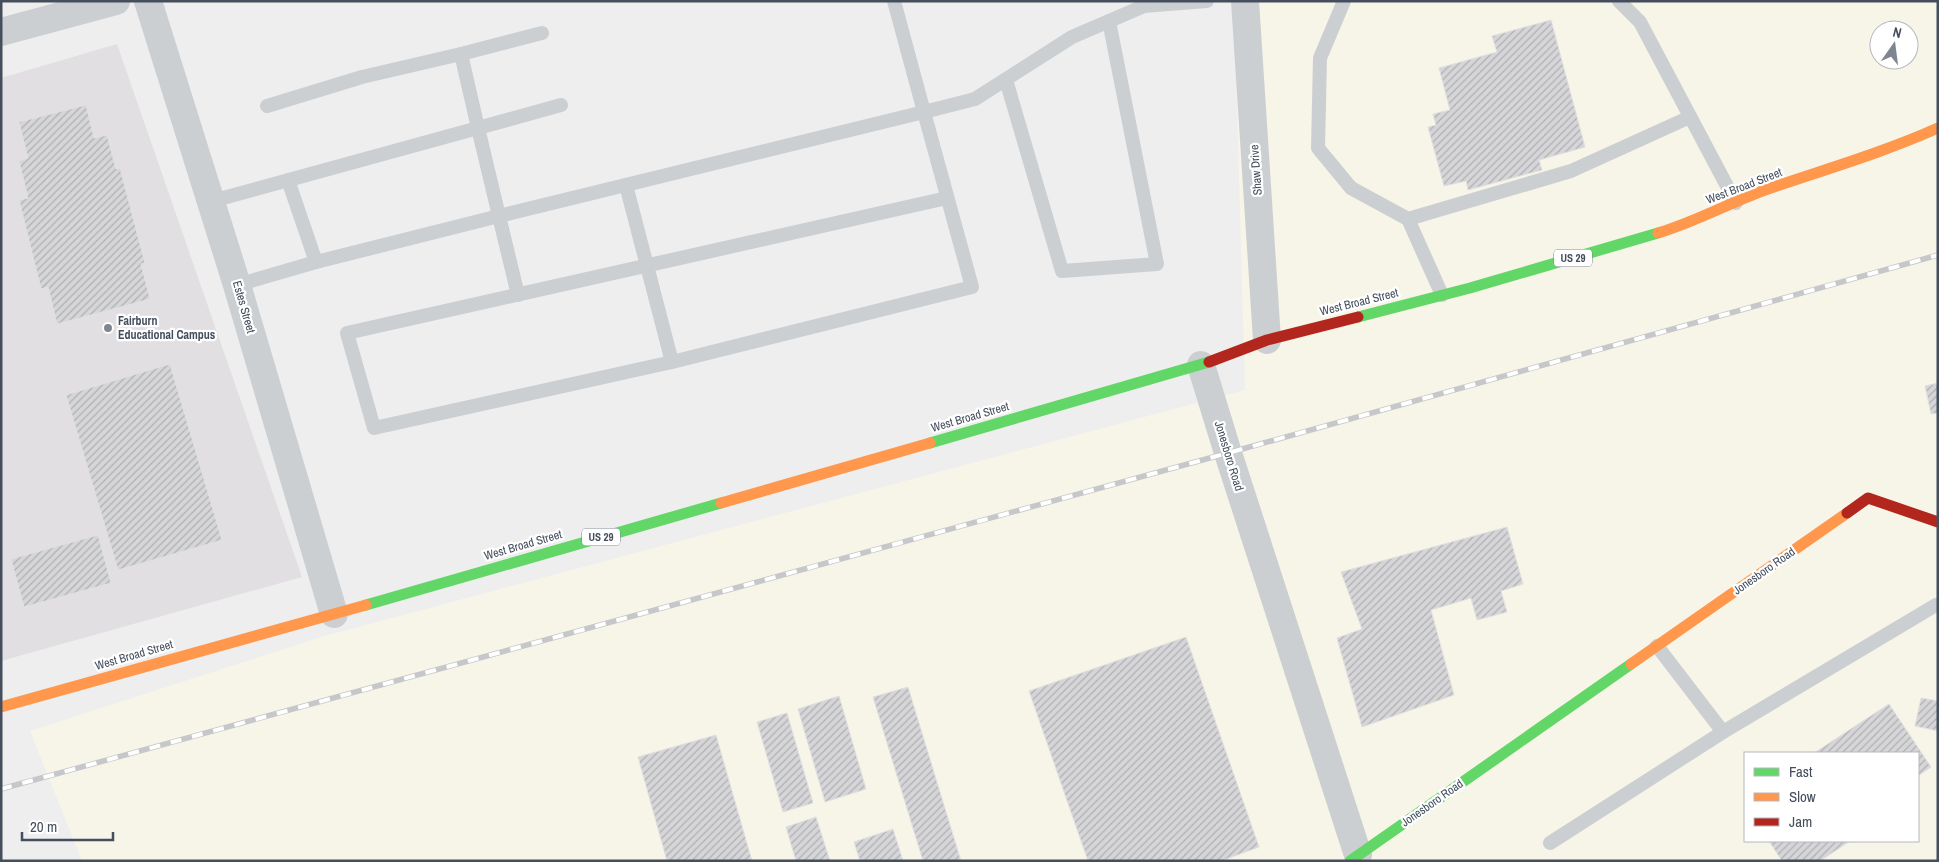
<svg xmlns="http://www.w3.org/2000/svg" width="1939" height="862" viewBox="0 0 1939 862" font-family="'Archivo Narrow',sans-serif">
<defs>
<pattern id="building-hatch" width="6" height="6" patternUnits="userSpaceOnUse" patternTransform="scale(1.25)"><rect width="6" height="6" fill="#d6d6d9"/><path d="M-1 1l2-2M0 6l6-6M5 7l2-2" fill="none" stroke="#afb0b3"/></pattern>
</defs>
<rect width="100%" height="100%" fill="#efeeee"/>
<!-- commercial -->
<path fill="#f7f4e8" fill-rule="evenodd" d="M1234 1H1938V861H82L30 731 321 637 1245 390ZM1879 30H1909V60H1879ZM1745 753H1918V841H1745Z"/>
<!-- education -->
<polygon fill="#e1dfe1" points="117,44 302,577 1,661 1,78"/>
<!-- building -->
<g fill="url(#building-hatch)" stroke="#e0e0e1">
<polygon points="1551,20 1585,147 1539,160 1542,170 1468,190 1466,181 1444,186 1428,127 1436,125 1433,114 1450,110 1439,68 1497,52 1492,36"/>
<polygon points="86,105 94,138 107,135 116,169 120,168 145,263 141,264 150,299 57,324 48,287 41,289 19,200 28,198 19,161 28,158 19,122"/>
<polygon points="170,364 222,540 118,570 66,395"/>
<polygon points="1938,383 1938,413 1931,414 1925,386"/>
<polygon points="1507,527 1523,584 1501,591 1507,612 1477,620 1471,598 1431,610 1454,695 1362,727 1337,638 1362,629 1341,572"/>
<polygon points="98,535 111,583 24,607 11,559"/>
<polygon points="1186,637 1259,847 1221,861 1088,861 1029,691"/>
<polygon points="908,687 961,861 923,861 873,697"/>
<polygon points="839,696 866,789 825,802 798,709"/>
<polygon points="1921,698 1938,701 1938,731 1915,726"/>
<polygon points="1889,704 1931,767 1918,776 1918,753 1814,753"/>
<polygon points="787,713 813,803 783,812 757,722"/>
<polygon points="716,735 752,861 667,861 638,757"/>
<polygon points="816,817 830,861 796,861 786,827"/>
<polygon points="893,829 903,861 860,861 854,842"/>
<polygon points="1769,841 1850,841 1820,861 1782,861"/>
</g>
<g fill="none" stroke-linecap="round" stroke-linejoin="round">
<!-- lane -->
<g stroke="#cccfd2" stroke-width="14">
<polyline points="894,1 924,112 975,99 1072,37 1144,6 1207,1"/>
<polyline points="1344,1 1320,58 1318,148 1351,188 1408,219 1442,295"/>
<polyline points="1619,1 1640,22 1736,203"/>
<polyline points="461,54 542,33"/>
<polyline points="1006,80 1062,271 1157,264 1109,21"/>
<polyline points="267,106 362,77 461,54 478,128 561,105"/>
<polyline points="288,180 316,262 499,216 518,295"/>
<polyline points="626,185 672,362"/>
<polyline points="212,201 478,128 499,216 924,112 972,287 672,362 374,428 347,333 947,198"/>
<polyline points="1408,219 1571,171 1690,117"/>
<polyline points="237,285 316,262"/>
<polyline points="1723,732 1936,605"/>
<polyline points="1550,843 1723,732 1657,646"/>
</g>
<!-- street -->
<g stroke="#cccfd2" stroke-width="28">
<polyline points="148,1 237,285 334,614"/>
<polyline points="1245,1 1267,340"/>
<polyline points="1,32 116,1"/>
<polyline points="1201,365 1228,453 1358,855"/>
</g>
<!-- fast -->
<g stroke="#63d668" stroke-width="11">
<polyline points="1358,317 1470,288 1658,233"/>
<polyline points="930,443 1209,362"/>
<polyline points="366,605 721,503"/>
<polyline points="1350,861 1631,664"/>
</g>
<!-- slow -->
<g stroke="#ff974d" stroke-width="11">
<path d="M1658 233C1695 222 1729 203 1765 190 1823 170 1882 153 1938 128"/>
<polyline points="721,503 930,443"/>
<polyline points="1631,664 1847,513"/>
<polyline points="1,707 366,605"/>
</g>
<!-- jam -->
<g stroke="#b3261e" stroke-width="11">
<polyline points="1209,362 1267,340 1358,317"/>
<polyline points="1847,513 1868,498 1938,522"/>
</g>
<!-- rail casing -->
<g stroke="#c5c7ca" stroke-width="5.5">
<polyline id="rail" points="1,789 1228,453 1938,255"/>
</g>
<!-- rail -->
<use href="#rail" stroke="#fff" stroke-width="4" stroke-dasharray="11" stroke-linecap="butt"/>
</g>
<!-- markers -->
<circle fill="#808690" stroke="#fff" stroke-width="2" cx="108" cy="328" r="5"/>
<g text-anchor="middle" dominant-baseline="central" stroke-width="4.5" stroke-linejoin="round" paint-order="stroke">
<!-- shield labels -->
<g fill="#fff" stroke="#7c838e" stroke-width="1">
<rect x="1554" y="249.5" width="38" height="17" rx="4"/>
<rect x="582" y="528.5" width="38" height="17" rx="4"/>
</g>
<g font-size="11" font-weight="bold" fill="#444e5d">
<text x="1573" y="258">US 29</text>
<text x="601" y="537">US 29</text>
</g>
<!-- street labels -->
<g font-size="12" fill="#444e5d" stroke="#fff">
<text transform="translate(1256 170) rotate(-94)">Shaw Drive</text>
<text transform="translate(1744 186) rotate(-21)">West Broad Street</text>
<text transform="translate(1359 302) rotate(-14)">West Broad Street</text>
<text transform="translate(244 307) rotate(74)">Estes Street</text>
<text transform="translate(970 417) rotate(-16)">West Broad Street</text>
<text transform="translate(1229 456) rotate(73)">Jonesboro Road</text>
<text transform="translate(523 545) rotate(-16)">West Broad Street</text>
<text transform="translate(1764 571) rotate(-35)">Jonesboro Road</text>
<text transform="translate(134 655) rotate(-16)">West Broad Street</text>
<text transform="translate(1432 803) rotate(-35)">Jonesboro Road</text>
</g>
<!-- poi labels -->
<g font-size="12" font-weight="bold" fill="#444e5d" stroke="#fff" text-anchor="start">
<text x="118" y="321">Fairburn<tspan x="118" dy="14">Educational Campus</tspan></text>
</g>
</g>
<!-- border -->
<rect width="1939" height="862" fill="none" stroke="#444e5d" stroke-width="5"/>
<!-- legend -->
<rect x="1744" y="752" width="175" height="90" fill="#ffffff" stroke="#b4b8be"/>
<rect x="1754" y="768" width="25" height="8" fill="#63d668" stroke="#b4b8be"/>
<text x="1789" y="777" font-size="15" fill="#444e5d">Fast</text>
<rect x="1754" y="793" width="25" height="8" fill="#ff974d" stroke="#b4b8be"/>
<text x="1789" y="802" font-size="15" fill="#444e5d">Slow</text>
<rect x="1754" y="818" width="25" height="8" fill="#b3261e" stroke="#b4b8be"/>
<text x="1789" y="827" font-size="15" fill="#444e5d">Jam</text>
<!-- north arrow -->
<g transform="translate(1894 45) rotate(14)"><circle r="24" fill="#ffffff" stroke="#b4b8be"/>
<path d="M0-4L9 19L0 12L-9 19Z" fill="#808690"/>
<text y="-8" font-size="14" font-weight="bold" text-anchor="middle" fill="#444e5d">N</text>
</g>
<!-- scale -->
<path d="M22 832v8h91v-8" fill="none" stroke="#444e5d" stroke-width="2.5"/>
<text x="30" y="832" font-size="15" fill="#444e5d" stroke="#ffffff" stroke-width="4" paint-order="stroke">20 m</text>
</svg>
